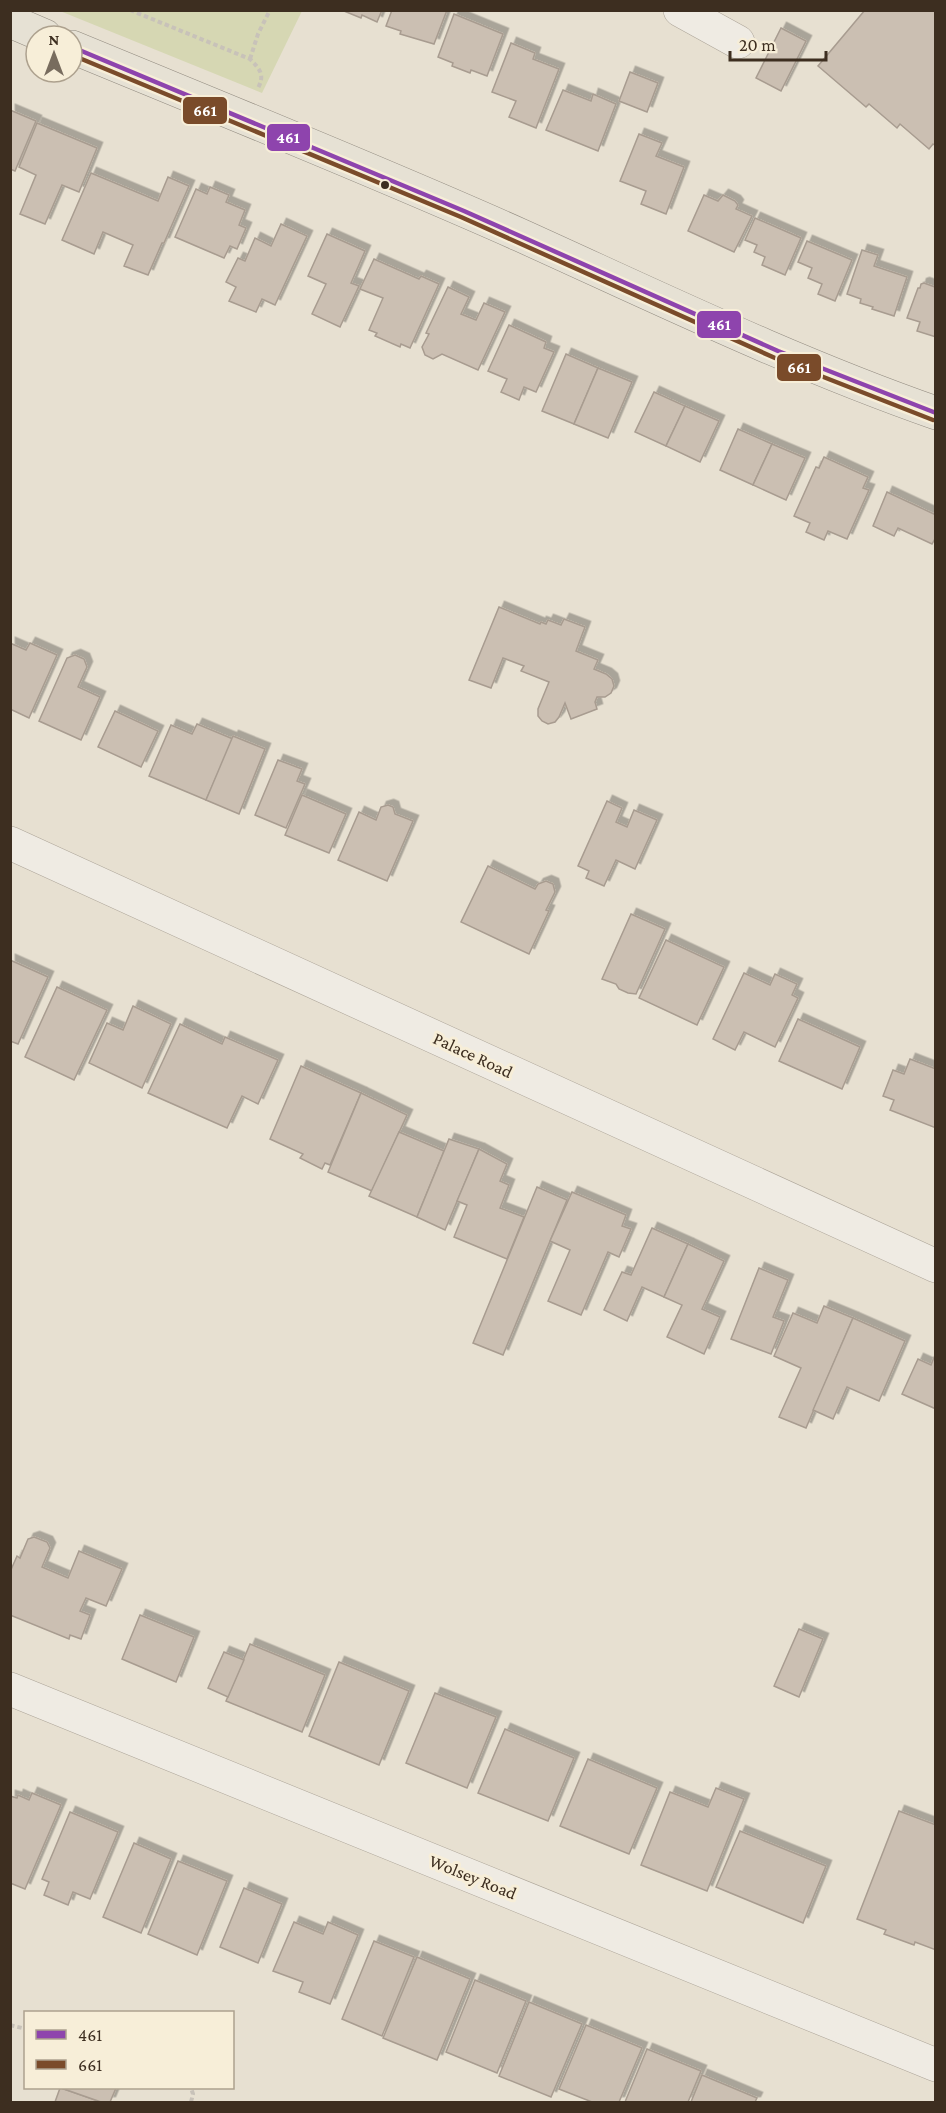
<svg xmlns="http://www.w3.org/2000/svg" width="946" height="2113" viewBox="0 0 946 2113" font-family="'Crimson Pro',serif">
<defs>
<filter id="shadow"><feDropShadow dx="5.5" dy="-5.5" stdDeviation="0" flood-color="#0004"/></filter>
</defs>
<rect width="100%" height="100%" fill="#e7e0d1"/>
<!-- green -->
<polygon fill="#d6d7b3" points="60,11 302,11 262,93"/>
<!-- building -->
<g fill="#cbbfb2" stroke="#a89c90" stroke-width="1.5" filter="url(#shadow)">
<polygon points="382,10 377,22 362,15 361,18 344,11"/>
<polygon points="392,10 447,10 434,44 400,34 401,31 386,26"/>
<polygon points="865,10 936,10 936,146 933,144 929,149 900,124 897,128 869,104 866,107 818,66"/>
<polygon points="454,14 503,34 487,76 471,70 470,73 452,66 453,63 438,57"/>
<polygon points="781,28 806,41 781,91 756,78"/>
<polygon points="511,43 535,53 533,59 559,69 536,128 509,117 516,101 492,92"/>
<polygon points="630,72 658,83 647,112 619,101"/>
<polygon points="563,90 591,101 593,94 616,104 598,151 546,130"/>
<polygon points="10,110 36,121 15,171 10,169"/>
<polygon points="37,123 97,148 79,192 62,185 45,224 20,214 36,175 19,167"/>
<polygon points="639,134 662,143 656,156 684,167 666,214 641,204 646,191 620,181"/>
<polygon points="91,173 158,201 168,177 189,186 164,243 162,243 148,275 124,266 133,245 103,232 94,254 62,240"/>
<polygon points="210,187 229,195 226,202 245,210 239,225 246,228 237,249 230,246 224,258 175,237 196,189 207,194"/>
<polygon points="704,195 718,201 723,195 735,201 738,205 736,209 752,216 734,252 688,231"/>
<polygon points="755,218 801,238 785,275 762,265 765,257 754,252 757,245 745,240"/>
<polygon points="281,224 307,236 275,305 262,299 256,312 229,301 236,287 226,282 238,258 245,261 255,238 271,246"/>
<polygon points="327,234 365,251 351,283 359,286 340,327 312,314 326,284 308,276"/>
<polygon points="807,241 852,260 835,301 818,294 822,284 808,278 812,268 798,262"/>
<polygon points="862,250 878,255 874,266 907,277 894,316 872,309 873,307 860,303 861,299 847,294"/>
<polygon points="374,259 419,279 421,276 439,284 410,348 401,344 400,347 375,336 377,333 369,330 383,298 360,289"/>
<polygon points="924,283 935,287 936,285 936,337 917,331 920,322 907,318 918,288 920,288 921,284"/>
<polygon points="448,287 469,297 461,314 476,320 484,303 505,312 478,370 442,354 433,359 425,355 422,347 429,334 426,333"/>
<polygon points="509,325 546,342 544,348 554,352 536,392 524,387 519,400 501,392 507,379 488,371"/>
<polygon points="566,354 598,368 574,424 542,411"/>
<polygon points="598,368 632,382 608,438 574,424"/>
<polygon points="654,392 685,406 666,446 635,432"/>
<polygon points="685,406 719,421 700,462 666,446"/>
<polygon points="738,429 772,444 753,485 720,470"/>
<polygon points="772,444 805,458 786,500 753,485"/>
<polygon points="824,457 868,477 863,488 869,490 847,539 828,531 824,540 806,532 810,523 794,516 816,467 819,468"/>
<polygon points="887,492 936,515 936,537 932,544 898,528 894,536 873,526"/>
<polygon points="499,607 540,624 541,622 546,624 548,620 561,625 564,619 585,627 576,651 598,660 594,669 606,674 612,679 614,686 611,693 605,697 597,697 595,702 597,709 571,719 565,703 559,717 555,722 548,724 542,721 538,716 538,709 549,682 521,671 524,666 503,658 491,688 469,680"/>
<polygon points="10,643 26,650 30,643 57,655 29,718 10,709"/>
<polygon points="75,655 84,659 87,667 78,687 100,697 81,740 39,721 67,658"/>
<polygon points="115,711 158,731 141,767 98,747"/>
<polygon points="197,724 233,739 206,800 149,776 171,725 192,734"/>
<polygon points="233,736 265,749 239,814 206,800"/>
<polygon points="278,760 302,769 297,781 305,784 286,828 255,815"/>
<polygon points="302,795 346,814 329,853 285,835"/>
<polygon points="607,801 622,808 616,822 627,827 634,810 657,820 635,869 616,860 604,886 586,878 589,871 578,866"/>
<polygon points="388,805 393,807 395,814 413,821 387,881 338,860 359,812 376,820 381,807"/>
<polygon points="488,866 535,889 538,884 546,881 553,884 555,892 546,910 549,911 529,954 461,922"/>
<polygon points="631,914 665,929 636,994 628,993 619,989 616,984 602,979"/>
<polygon points="666,940 724,967 697,1025 639,998"/>
<polygon points="10,960 48,977 18,1044 10,1041"/>
<polygon points="744,973 770,985 775,974 797,984 792,995 798,998 775,1047 744,1032 735,1050 713,1039"/>
<polygon points="57,987 107,1010 74,1080 25,1057"/>
<polygon points="133,1006 171,1024 142,1088 89,1063 107,1023 123,1030"/>
<polygon points="798,1019 860,1047 842,1089 779,1061"/>
<polygon points="180,1024 222,1044 225,1037 278,1060 258,1104 242,1096 227,1128 148,1093"/>
<polygon points="910,1059 936,1069 936,1128 890,1110 894,1100 883,1096 893,1070 904,1074"/>
<polygon points="301,1066 361,1093 330,1165 325,1163 322,1169 300,1158 303,1154 270,1139"/>
<polygon points="361,1093 407,1115 372,1191 328,1172"/>
<polygon points="399,1132 444,1151 417,1217 369,1196"/>
<polygon points="449,1139 479,1149 445,1230 417,1217"/>
<polygon points="479,1149 507,1164 500,1181 509,1185 500,1208 524,1217 507,1259 454,1237 467,1205 457,1201"/>
<polygon points="537,1187 567,1200 503,1355 473,1343"/>
<polygon points="572,1192 626,1215 622,1226 631,1229 619,1257 608,1252 581,1315 548,1301 570,1250 550,1241"/>
<polygon points="652,1228 688,1244 664,1297 642,1287 627,1321 604,1310 622,1272 631,1275"/>
<polygon points="688,1244 724,1261 702,1309 720,1317 704,1354 667,1337 682,1305 664,1297"/>
<polygon points="759,1268 788,1280 773,1317 784,1321 771,1354 731,1339"/>
<polygon points="824,1306 853,1318 806,1428 779,1417 801,1368 774,1356 793,1313 817,1323"/>
<polygon points="853,1318 905,1341 879,1401 847,1387 833,1419 813,1410"/>
<polygon points="935,1355 936,1356 936,1409 902,1394 918,1359 931,1365"/>
<polygon points="34,1537 47,1542 50,1548 42,1567 68,1578 79,1551 122,1569 106,1606 86,1598 80,1611 90,1615 81,1639 70,1635 69,1639 10,1615 10,1572 17,1556 20,1558 28,1539"/>
<polygon points="140,1615 194,1637 176,1682 122,1659"/>
<polygon points="799,1629 823,1639 799,1697 774,1686"/>
<polygon points="250,1644 325,1675 302,1732 226,1701"/>
<polygon points="224,1652 244,1660 228,1697 208,1688"/>
<polygon points="339,1662 409,1691 379,1765 309,1736"/>
<polygon points="435,1693 496,1717 467,1788 406,1763"/>
<polygon points="505,1729 574,1758 548,1821 478,1793"/>
<polygon points="588,1759 657,1788 629,1854 560,1826"/>
<polygon points="716,1788 744,1799 707,1891 641,1865 670,1792 708,1807"/>
<polygon points="32,1793 61,1805 25,1889 10,1883 10,1796 17,1798 18,1795 29,1800"/>
<polygon points="899,1811 936,1825 936,1950 915,1942 914,1945 884,1934 886,1930 857,1919"/>
<polygon points="70,1812 118,1832 90,1899 73,1892 68,1905 44,1895 49,1882 42,1879"/>
<polygon points="740,1831 826,1866 803,1923 716,1887"/>
<polygon points="134,1843 171,1859 141,1933 103,1917"/>
<polygon points="178,1861 227,1881 197,1955 148,1934"/>
<polygon points="244,1888 282,1904 258,1963 220,1947"/>
<polygon points="294,1922 323,1934 328,1922 358,1935 330,2004 299,1992 303,1982 273,1971"/>
<polygon points="374,1941 414,1957 382,2036 342,2019"/>
<polygon points="417,1957 470,1979 437,2060 383,2038"/>
<polygon points="475,1980 526,2001 497,2073 446,2052"/>
<polygon points="529,2002 582,2024 551,2097 499,2076"/>
<polygon points="586,2025 642,2048 619,2102 592,2102 559,2089"/>
<polygon points="647,2049 701,2071 688,2102 625,2102"/>
<polygon points="702,2075 757,2098 755,2102 691,2102"/>
<polygon points="60,2088 61,2088 101,2102 55,2102"/>
<polygon points="61,2088 116,2088 110,2102 101,2102"/>
</g>
<g fill="none" stroke-linecap="round" stroke-linejoin="round">
<!-- minor casing -->
<g stroke="#ada599" stroke-width="34">
<g id="minor">
<polyline points="680,10 738,42"/>
<polyline points="10,843 936,1266"/>
<polyline points="10,1689 936,2065"/>
</g>
</g>
<!-- major casing -->
<g stroke="#928b80" stroke-width="34">
<g id="major">
<polyline points="10,21 45,36"/>
<path d="M72 47C222 109 372 169 520 235 657 297 793 363 936 413"/>
</g>
</g>
<!-- path -->
<g stroke="#c8c2b9" stroke-width="4" stroke-dasharray="4.5 3" stroke-linecap="butt">
<path d="M130 10 250 59C260 69 265 75 258 88"/>
<polyline points="250,59 258,34 270,10"/>
<polyline points="10,2025 26,2029"/>
<polyline points="191,2102 193,2094 191,2088"/>
</g>
<!-- minor -->
<use href="#minor" stroke="#efebe3" stroke-width="33"/>
<!-- major -->
<use href="#major" stroke="#e6e1d4" stroke-width="33"/>
<!-- bus-1 casing -->
<g stroke="#f7eed8" stroke-width="9">
<polyline id="bus-1" points="72,47 464,211 778,351 936,413"/>
</g>
<!-- bus-2 casing -->
<g stroke="#f7eed8" stroke-width="9">
<polyline id="bus-2" points="72,55 461,217 775,358 933,420"/>
</g>
<!-- bus-1 -->
<use href="#bus-1" stroke="#8e44ad" stroke-width="4.5"/>
<!-- bus-2 -->
<use href="#bus-2" stroke="#7a4b2a" stroke-width="4.5"/>
</g>
<!-- markers -->
<circle fill="#3d2e20" stroke="#f7eed8" stroke-width="2" cx="385" cy="185" r="5"/>
<g text-anchor="middle" dominant-baseline="central" stroke-width="6" stroke-linejoin="round" paint-order="stroke">
<!-- street labels -->
<g font-size="18" fill="#3d2e20" stroke="#f7eed8">
<text transform="translate(473 1055) rotate(25)">Palace Road</text>
<text transform="translate(473 1877) rotate(22)">Wolsey Road</text>
</g>
</g>
<g stroke="#f7eed8" stroke-width="2">
<rect x="182" y="96" width="46" height="29" rx="6" fill="#7a4b2a"/>
<rect x="266" y="123" width="45" height="29" rx="6" fill="#8e44ad"/>
<rect x="696" y="310" width="46" height="29" rx="6" fill="#8e44ad"/>
<rect x="776" y="353" width="46" height="29" rx="6" fill="#7a4b2a"/>
</g>
<g font-size="16" text-anchor="middle" font-weight="bold" fill="#fff">
<text x="205" y="116">661</text>
<text x="288" y="143">461</text>
<text x="719" y="330">461</text>
<text x="799" y="373">661</text>
</g>
<!-- border -->
<rect width="946" height="2113" fill="none" stroke="#3d2e20" stroke-width="24"/>
<!-- legend -->
<rect x="24" y="2011" width="210" height="78" fill="#f7eed8" stroke="#ada18e" stroke-width="1.5"/>
<rect x="36" y="2030" width="30" height="9" fill="#8e44ad" stroke="#ada18e" stroke-width="1.5"/>
<text x="78" y="2041" font-size="18" fill="#3d2e20">461</text>
<rect x="36" y="2060" width="30" height="9" fill="#7a4b2a" stroke="#ada18e" stroke-width="1.5"/>
<text x="78" y="2071" font-size="18" fill="#3d2e20">661</text>
<!-- north arrow -->
<g transform="translate(54 54)"><circle r="28" fill="#f7eed8" stroke="#ada18e" stroke-width="1.5"/>
<path d="M0-4.5L10 22L0 15L-10 22Z" fill="#786c5e"/>
<text y="-9" font-size="16" font-weight="bold" text-anchor="middle" fill="#3d2e20">N</text>
</g>
<!-- scale -->
<path d="M730 51v9h96v-9" fill="none" stroke="#3d2e20" stroke-width="3"/>
<text x="739" y="51" font-size="18" fill="#3d2e20" stroke="#f7eed8" stroke-width="4.5" paint-order="stroke">20 m</text>
</svg>
